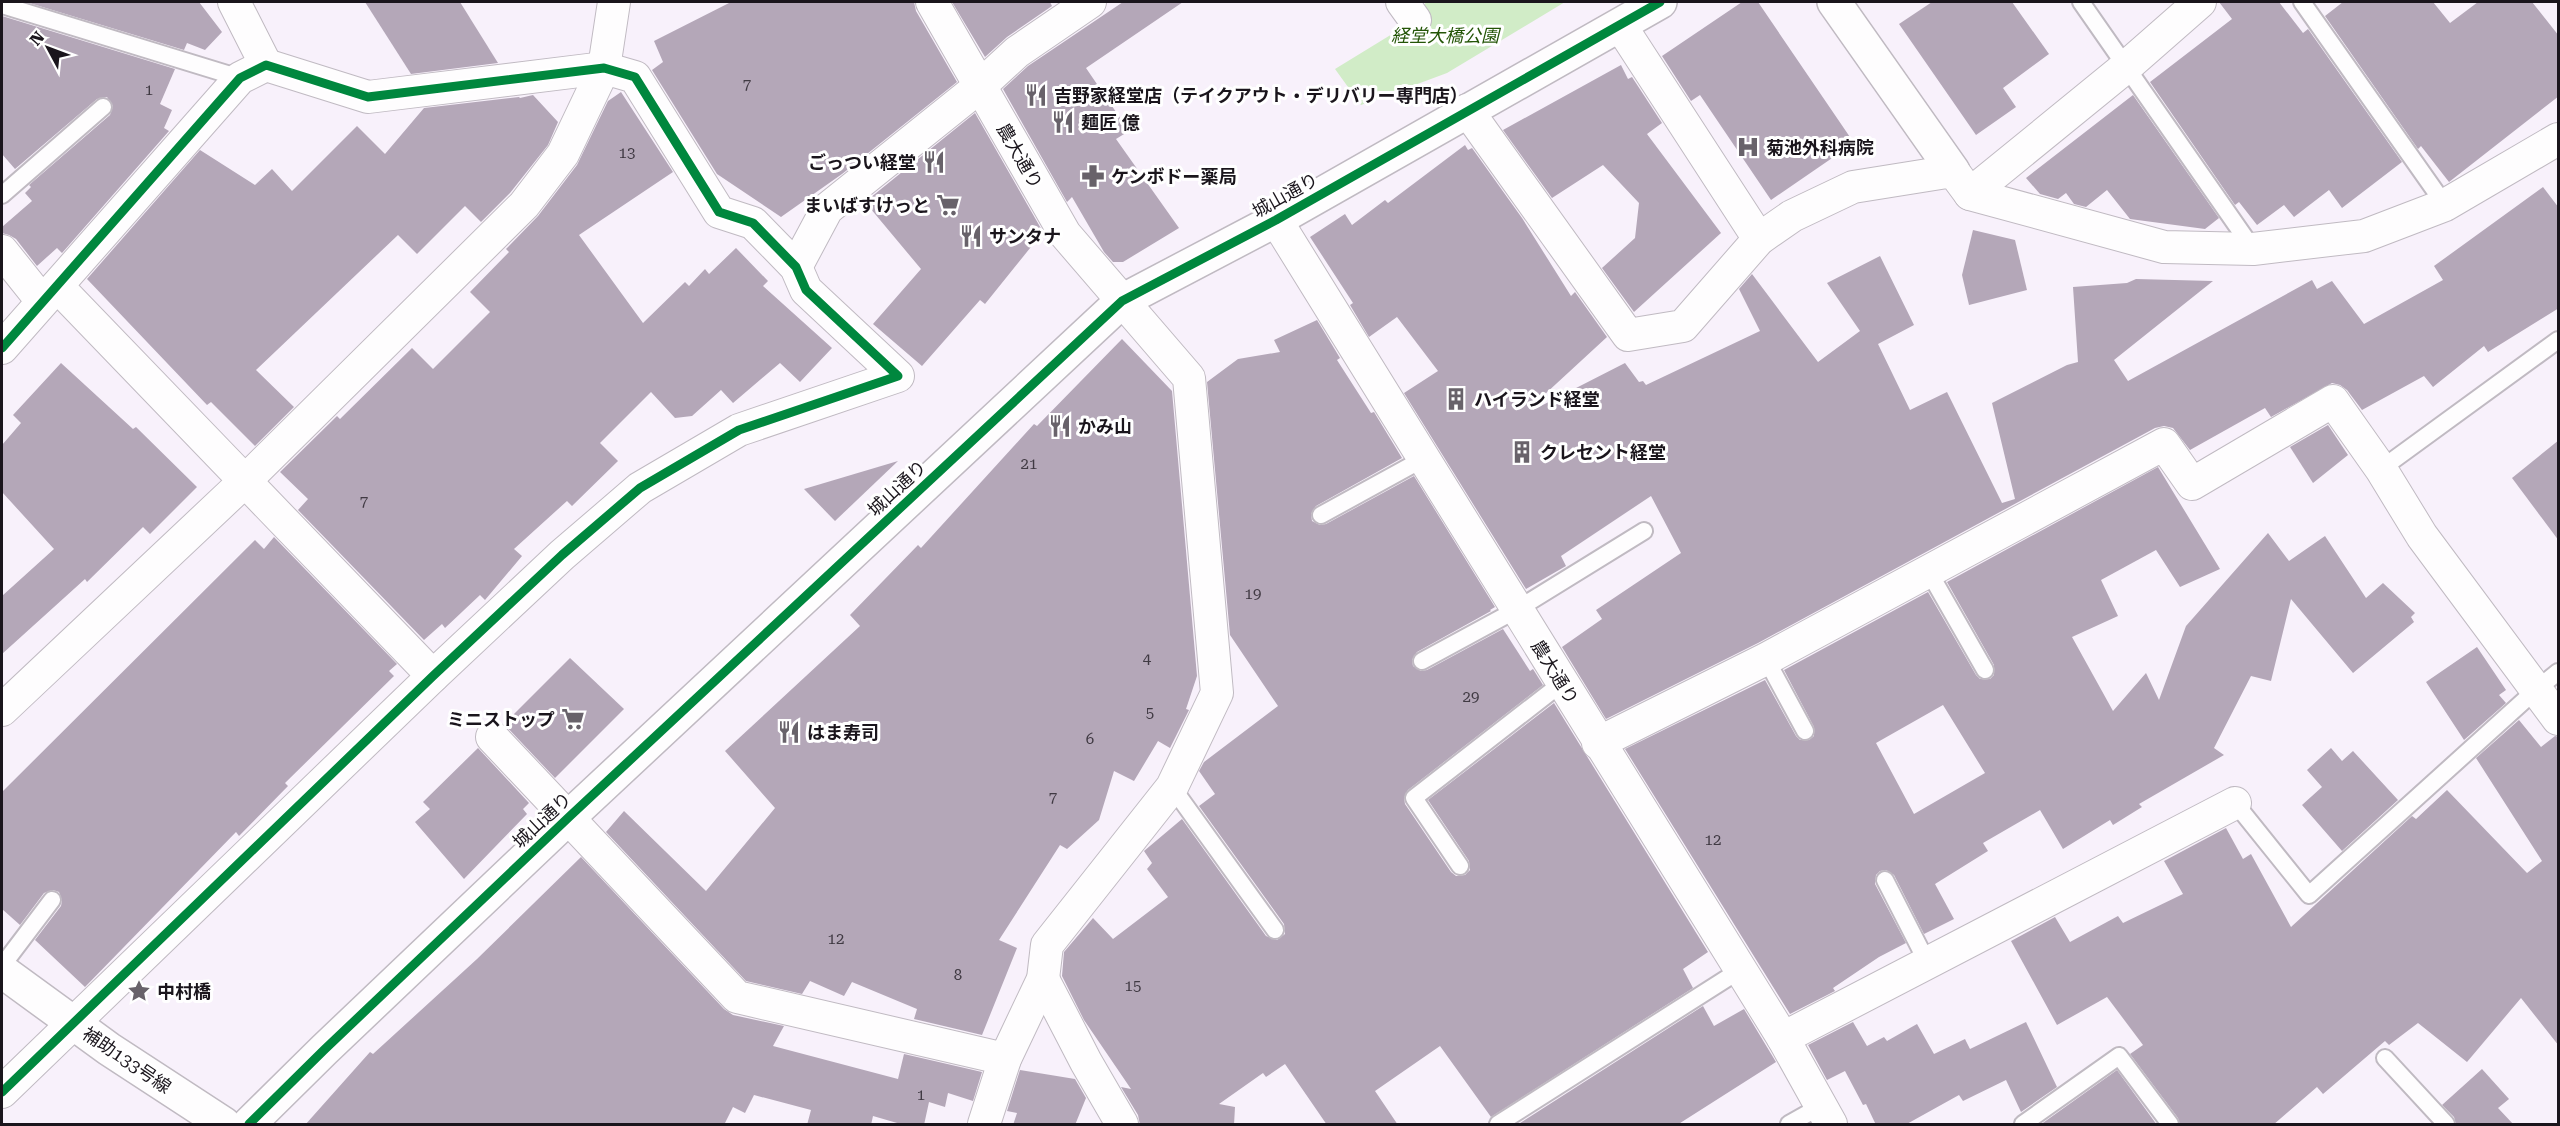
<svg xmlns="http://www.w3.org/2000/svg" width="2560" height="1126" viewBox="0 0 2560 1126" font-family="'Roboto Serif','Noto Sans JP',serif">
<rect width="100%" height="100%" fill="#f8f1fb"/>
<!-- green -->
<polygon fill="#d1ecc7" points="1426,2 1565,2 1447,73 1361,105 1335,69 1415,20"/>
<!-- building -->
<g fill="#b4a7b8" fill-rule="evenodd">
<polygon points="26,2 199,2 222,32 205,50 187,43 184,50"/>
<polygon points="365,2 460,2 498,63 411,74"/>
<polygon points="731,2 914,2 916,11 957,82 842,174 781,217 717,174 652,70 663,62 654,41"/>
<polygon points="952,2 1050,2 1052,6 1007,37 985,57"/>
<polygon points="1123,2 1183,2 1086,68 1129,131 1116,139 1179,228 1123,262 1113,262 1104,252 1072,197 1067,202 1003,89 1028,66"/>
<polygon points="1742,2 1758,2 1854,143 1771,200 1700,95 1691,101 1662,56"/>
<polygon points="1932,2 2012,2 2049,54 2003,88 2016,107 1976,135 1899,24"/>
<polygon points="2219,2 2279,2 2303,33 2308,29 2402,162 2342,208 2329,190 2294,217 2284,205 2257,225 2239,202 2235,205 2150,82 2232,19"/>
<polygon points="2343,2 2433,2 2450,23 2478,2 2532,2 2559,36 2559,96 2449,182 2421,146 2418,149 2325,16"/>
<polygon points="2,16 175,69 160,104 172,110 164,128 169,131 62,253 57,248 37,266 16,239 9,235 2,233 2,227 32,201 25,193 31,187 29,185 110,115 113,106 107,97 97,99 15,169 2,154"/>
<polygon points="1621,65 1628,79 1632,77 1662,123 1647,134 1721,233 1634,312 1602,268 1635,238 1639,203 1603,165 1552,198 1503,130"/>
<polygon points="621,92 673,172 579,235 643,323 685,282 689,286 705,269 709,274 736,248 768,281 763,286 832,348 800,382 780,363 733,403 721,390 692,416 675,418 651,392 600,443 618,461 572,506 567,501 514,549 522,556 485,600 480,595 445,628 442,624 424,640 298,510 308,499 280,472 337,416 340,419 412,348 433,369 490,312 470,292 509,252 506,249 538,216 577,165 608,101"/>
<polygon points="533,95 558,122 548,145 510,193 481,222 465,206 417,254 398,235 256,370 294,407 255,446 211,402 207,405 87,279 200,150 255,185 272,169 292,191 357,126 385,154 424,108 519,97 520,98"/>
<polygon points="2133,95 2219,218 2205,229 2130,219 2107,190 2086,207 2074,204 2066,193 2058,199 2040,194 2026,178"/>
<polygon points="975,113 1043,232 985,304 980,300 922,366 873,324 921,269 865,202"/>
<polygon points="1465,145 1468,150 1472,148 1522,218 1571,296 1575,292 1607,337 1531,407 1533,410 1625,363 1639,382 1643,381 1646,385 1760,331 1739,289 1752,274 1818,362 1860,331 1827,283 1880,256 1914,325 1878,344 1910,410 1947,392 2002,503 2015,499 1992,403 2067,365 2078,362 2073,287 2127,283 2136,279 2213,281 2114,360 2128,381 2312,280 2317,289 2332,281 2364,324 2443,280 2434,266 2543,187 2559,208 2559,308 2488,352 2484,346 2433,387 2424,376 2362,410 2347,390 2340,385 2332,383 2271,417 2265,408 2190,450 2173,428 2164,426 2155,428 1758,643 1606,719 1562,647 1602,619 1596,610 1681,553 1651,496 1561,556 1566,566 1526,589 1404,393 1438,371 1397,317 1369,337 1350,305 1353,303 1310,237 1345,214 1352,225 1385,200 1388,203"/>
<polygon points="1973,230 2015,240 2027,290 1969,305 1962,275"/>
<polygon points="1317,320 1340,358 1337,360 1371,413 1374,412 1402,458 1316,506 1311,514 1312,521 1320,525 1326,524 1414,476 1495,607 1490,610 1491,611 1417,652 1412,660 1413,666 1421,671 1427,670 1503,629 1530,671 1533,669 1543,685 1408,790 1404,798 1405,804 1451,872 1456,876 1465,875 1470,870 1469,861 1428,800 1554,703 1708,952 1683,969 1693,988 1491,1117 1440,1046 1375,1091 1398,1125 1327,1125 1285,1064 1266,1077 1263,1073 1219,1104 1235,1107 1234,1125 1140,1125 1138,1115 1121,1087 1131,1089 1084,1020 1062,976 1064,952 1093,918 1113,939 1168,897 1147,869 1152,863 1144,851 1182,819 1266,936 1277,940 1285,934 1284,924 1199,806 1215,794 1199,771 1204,762 1278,706 1230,635 1207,382 1238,359 1280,352 1274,340"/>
<polygon points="1122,339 1172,391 1197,676 1186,709 1189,710 1170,748 1158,741 1134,781 1114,771 1099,820 1067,849 1060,845 999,940 1017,948 982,1035 914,1019 917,1009 852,982 844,996 810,981 802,994 746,981 606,832 624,811 706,891 775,808 725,751 860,626 850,615 918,545 921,548 1034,424 1037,426"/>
<polygon points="61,363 133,429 136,427 197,487 150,534 143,527 87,582 85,579 2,654 2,596 54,549 2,492 2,445 21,423 13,415"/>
<polygon points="2328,425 2348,455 2313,483 2290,447"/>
<polygon points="2559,440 2559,541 2512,478"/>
<polygon points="898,461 835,521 804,489"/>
<path d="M2158 467 2220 569 2180 587 2156 550 2101 580 2118 616 2072 637 2113 711 2146 673 2159 700 2186 626 2268 533 2289 561 2325 536 2366 598 2383 583 2415 613 2411 617 2414 622 2353 673 2291 599 2271 681 2251 676 2214 748 2224 755 2139 804 2142 807 2113 825 2110 820 2063 849 2040 810 1983 843 1988 851 1935 884 1954 919 1924 934 1894 875 1886 870 1880 871 1876 875 1875 884 1906 943 1879 957 1833 988 1835 991 1790 1014 1625 749 1765 680 1796 736 1800 740H1809L1814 736V727L1784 670 1928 592 1976 675 1980 679H1990L1994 675V665L1947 582ZM1943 705 1985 773 1914 814 1876 743Z"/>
<polygon points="274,537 397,664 389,671 394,676 285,783 288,786 239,836 236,832 85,987 35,940 61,906 62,901 59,892 53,890 44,893 20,925 2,909 2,792 255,540 264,549"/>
<polygon points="2477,647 2506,690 2499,695 2506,703 2464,740 2426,682"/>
<polygon points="570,658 624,709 555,778 504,724"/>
<polygon points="2519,720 2541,747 2555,736 2559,737 2559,1046 2521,998 2467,1062 2418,1023 2389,1045 2385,1041 2323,1094 2317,1087 2273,1125 2180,1125 2178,1118 2130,1054 2143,1045 2107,997 2057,1025 2011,941 2055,917 2070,942 2118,916 2123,923 2183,894 2164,861 2226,828 2243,859 2251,854 2291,927 2412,816 2416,819 2447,790 2527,873 2542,861 2476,758"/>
<polygon points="478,748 529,803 523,809 527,814 464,879 415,822 430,809 423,802"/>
<polygon points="2331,748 2342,761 2353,751 2398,800 2342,851 2302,805 2322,787 2307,770"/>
<polygon points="581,857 724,1009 733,1015 784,1026 773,1046 898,1079 904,1054 982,1072 973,1101 948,1093 945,1107 929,1102 924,1125 904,1125 873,1116 871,1125 807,1125 811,1110 754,1095 745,1113 733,1107 724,1125 305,1125 370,1052 373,1054 477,959"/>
<polygon points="1703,1006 1714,1026 1744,1009 1776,1062 1677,1125 1517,1125"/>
<polygon points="1853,1022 1867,1046 1884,1037 1887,1041 1917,1024 1934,1054 1965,1039 1970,1049 2026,1022 2057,1087 2021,1112 2006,1080 1963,1101 1959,1095 1905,1125 1876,1125 1866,1104 1863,1105 1845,1071 1827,1080 1808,1045"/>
<polygon points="2482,1069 2509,1099 2498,1108 2514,1125 2456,1125 2454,1117 2442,1105"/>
<polygon points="1020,1070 1075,1079 1086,1098 1075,1125 1013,1125 1017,1113 1007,1111"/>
<polygon points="2117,1070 2157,1125 2040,1125"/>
</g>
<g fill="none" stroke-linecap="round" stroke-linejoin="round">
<!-- service casing -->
<g stroke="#c0bac2" stroke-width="20">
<g id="service">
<polyline points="2081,2 2253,249"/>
<polyline points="2302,2 2445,205"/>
<polyline points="2,5 240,78"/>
<polyline points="2,195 103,107"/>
<polyline points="2381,469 2558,340"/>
<polyline points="1321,515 1423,459"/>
<polyline points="1929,572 1985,670"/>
<polyline points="1766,659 1805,731"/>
<polyline points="1422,661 1516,610 1644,531"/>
<polyline points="1172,787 1275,930"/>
<polyline points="2235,803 2309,895 2537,689 2558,672"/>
<polyline points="1460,866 1414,798 1562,683"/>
<polyline points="1885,880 1927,962"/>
<polyline points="2,966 52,900"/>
<polyline points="2385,1058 2446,1124"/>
<polyline points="1498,1124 1740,970"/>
<polyline points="1789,1124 1821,1106"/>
<polyline points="2023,1124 2119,1056 2170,1124"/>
</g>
</g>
<!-- minor casing -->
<g stroke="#c0bac2" stroke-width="34">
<g id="minor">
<polyline points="234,2 266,65"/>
<polyline points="932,2 1065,234 1189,378 1217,693 1172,787 1047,945 1043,979 1005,1059 984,1124"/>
<polyline points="1402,2 1415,20"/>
<polyline points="1620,25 1759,239"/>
<polyline points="1467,110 1628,335 1683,326 1759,239 1792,216 1853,187 1953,171 1970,194 2164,247 2253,249 2364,236 2445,205 2558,139"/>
<polyline points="1970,194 2127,66 2200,2"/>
<polyline points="1276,220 1783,1038 1831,1124"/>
<polyline points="2,251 42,301"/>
<polyline points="796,267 827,209 979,87 1017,52 1090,2"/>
<polyline points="57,286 433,676"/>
<polyline points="2,348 240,78 266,65 368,97 604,68 635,77 719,212 753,223 796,267 806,290 898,376 739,430 640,488 562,555 433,676 2,1092"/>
<polyline points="2,710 245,481 524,205 563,154 604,68 614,2"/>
<polyline points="492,737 737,997 1005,1059"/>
<polyline points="1598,743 1766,659 2164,444 2192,484 2333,401 2381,469 2422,536 2558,719"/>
<polyline points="1043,979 1086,1062 1122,1124"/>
<polyline points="1783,1038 2235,803"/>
</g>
</g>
<!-- tertiary casing -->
<g stroke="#c0bac2" stroke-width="36">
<g id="tertiary">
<polyline points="1834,2 1953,171"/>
<polyline points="2,971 109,1049 224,1124"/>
<polyline points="249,1124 324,1050 569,817 1122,301 1276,220 1660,2"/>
</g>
</g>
<!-- service -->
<use href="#service" stroke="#fefdfe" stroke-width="16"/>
<!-- minor -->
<use href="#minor" stroke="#fefdfe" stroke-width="32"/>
<!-- tertiary -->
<use href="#tertiary" stroke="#fefdfe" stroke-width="33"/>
<!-- cycleway casing -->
<g stroke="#fff" stroke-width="13">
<g id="cycleway">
<polyline points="2,348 240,78 266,65 368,97 604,68 635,77 719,212 753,223 796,267 806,290 898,376 739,430 640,488 562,555 433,676 2,1092"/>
<polyline points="249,1124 324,1050 569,817 1122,301 1276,220 1660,2"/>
</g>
</g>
<!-- cycleway -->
<use href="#cycleway" stroke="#00873e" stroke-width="9"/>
</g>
<!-- icons -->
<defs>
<g id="restaurant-bare" transform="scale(1.8)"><path d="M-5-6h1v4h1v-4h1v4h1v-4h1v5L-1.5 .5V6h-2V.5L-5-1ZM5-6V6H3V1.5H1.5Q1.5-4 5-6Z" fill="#68626a" stroke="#fff" stroke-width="2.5" paint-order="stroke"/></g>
<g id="hospital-bare" transform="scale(1.8)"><path d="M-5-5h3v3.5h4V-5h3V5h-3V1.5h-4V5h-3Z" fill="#68626a" stroke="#fff" stroke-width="2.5" paint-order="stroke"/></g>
<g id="pharmacy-bare" transform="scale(1.8)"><path d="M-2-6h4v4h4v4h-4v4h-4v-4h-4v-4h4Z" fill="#68626a" stroke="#fff" stroke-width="2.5" paint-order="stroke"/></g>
<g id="supermarket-bare" transform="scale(1.8)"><path d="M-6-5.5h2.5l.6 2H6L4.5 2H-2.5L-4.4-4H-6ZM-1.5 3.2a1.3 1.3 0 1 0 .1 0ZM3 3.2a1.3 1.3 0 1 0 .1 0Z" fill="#68626a" stroke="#fff" stroke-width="2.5" paint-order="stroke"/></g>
<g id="building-bare" transform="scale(1.8)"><path d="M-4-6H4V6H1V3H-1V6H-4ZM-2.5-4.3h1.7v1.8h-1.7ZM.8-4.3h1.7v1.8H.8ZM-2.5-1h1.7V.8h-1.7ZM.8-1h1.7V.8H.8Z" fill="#68626a" stroke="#fff" stroke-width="2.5" paint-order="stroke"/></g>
<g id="sight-bare" transform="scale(1.8)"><path d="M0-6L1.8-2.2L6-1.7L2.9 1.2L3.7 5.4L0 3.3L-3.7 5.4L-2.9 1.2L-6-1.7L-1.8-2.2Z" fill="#68626a" stroke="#fff" stroke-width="2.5" paint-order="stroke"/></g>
</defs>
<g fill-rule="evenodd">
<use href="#restaurant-bare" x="1036" y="95"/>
<use href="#restaurant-bare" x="1063" y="122"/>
<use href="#hospital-bare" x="1748" y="147"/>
<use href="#restaurant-bare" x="934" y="162"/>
<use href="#pharmacy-bare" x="1093" y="176"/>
<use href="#supermarket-bare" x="948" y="205"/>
<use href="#restaurant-bare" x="971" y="236"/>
<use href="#building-bare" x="1456" y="399"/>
<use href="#restaurant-bare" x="1060" y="426"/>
<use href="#building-bare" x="1522" y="452"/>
<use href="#supermarket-bare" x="573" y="719"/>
<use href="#restaurant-bare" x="789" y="732"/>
<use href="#sight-bare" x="139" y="991"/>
</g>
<g text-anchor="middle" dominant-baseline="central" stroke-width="6" stroke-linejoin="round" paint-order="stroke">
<!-- number labels -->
<g font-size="15" fill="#403a43">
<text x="747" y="84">7</text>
<text x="149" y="90">1</text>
<text x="627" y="153">13</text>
<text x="1029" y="464">21</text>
<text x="364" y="501">7</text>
<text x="1253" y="594">19</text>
<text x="1147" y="659">4</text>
<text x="1471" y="697">29</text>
<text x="1150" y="713">5</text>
<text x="1090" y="739">6</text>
<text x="1053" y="797">7</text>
<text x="1713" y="840">12</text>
<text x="836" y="939">12</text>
<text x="958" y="975">8</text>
<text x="1133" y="986">15</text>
<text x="921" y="1095">1</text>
</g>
<!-- park labels -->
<g font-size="18" font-style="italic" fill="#245507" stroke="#fff">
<text x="1445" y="35">経堂大橋公園</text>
</g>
<!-- poi labels -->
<g font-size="18" font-weight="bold" fill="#1a151c" stroke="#fff" text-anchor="start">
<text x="1054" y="95">吉野家経堂店（テイクアウト・デリバリー専門店）</text>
<text x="1081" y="122">麺匠 億</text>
<text x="1766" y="147">菊池外科病院</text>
<text x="916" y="162" text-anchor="end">ごっつい経堂</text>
<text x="1111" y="176">ケンボドー薬局</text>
<text x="930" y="205" text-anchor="end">まいばすけっと</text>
<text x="989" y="236">サンタナ</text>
<text x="1474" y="399">ハイランド経堂</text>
<text x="1078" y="426">かみ山</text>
<text x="1540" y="452">クレセント経堂</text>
<text x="555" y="719" text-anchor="end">ミニストップ</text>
<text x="807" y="732">はま寿司</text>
<text x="157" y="991">中村橋</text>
</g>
<!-- street labels -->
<g font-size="18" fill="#1a151c" stroke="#fff">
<text transform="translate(1020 156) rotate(60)">農大通り</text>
<text transform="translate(1285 195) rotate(-29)">城山通り</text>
<text transform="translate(897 488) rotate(-43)">城山通り</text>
<text transform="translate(1555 672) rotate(58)">農大通り</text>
<text transform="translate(542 820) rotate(-43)">城山通り</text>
<text transform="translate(127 1060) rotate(34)">補助133号線</text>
</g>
</g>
<!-- border -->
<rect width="2560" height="1126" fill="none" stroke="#1a151c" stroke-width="6"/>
<!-- north arrow -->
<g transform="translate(48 48) rotate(311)" stroke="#ffffff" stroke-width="4.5" paint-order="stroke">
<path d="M0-4.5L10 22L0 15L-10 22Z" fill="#1a151c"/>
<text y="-9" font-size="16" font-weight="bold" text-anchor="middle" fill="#1a151c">N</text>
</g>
</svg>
